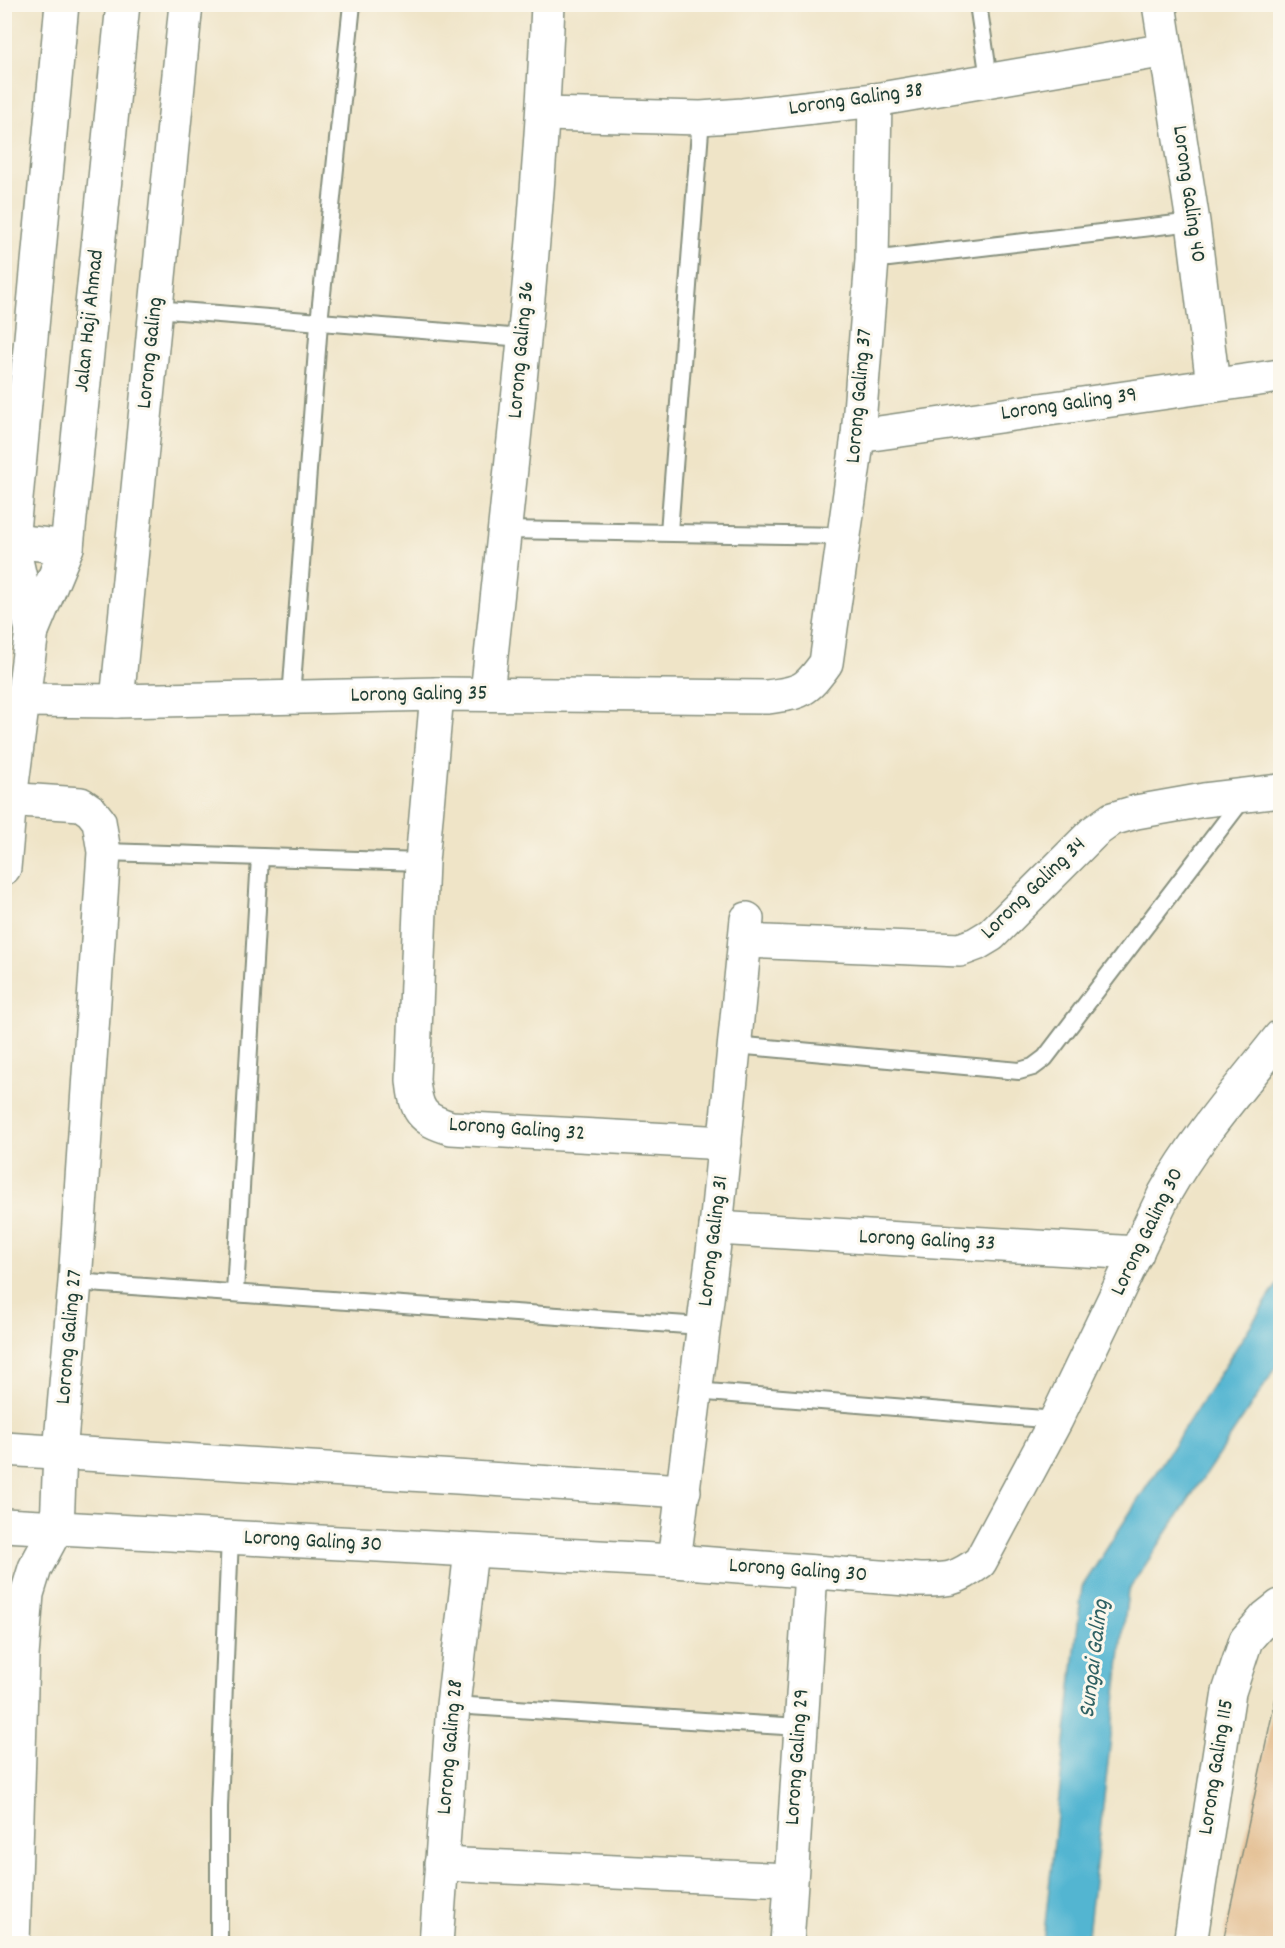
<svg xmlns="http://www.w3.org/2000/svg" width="1285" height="1948" viewBox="0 0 1285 1948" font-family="Dekko,sans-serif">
<rect width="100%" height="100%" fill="#fbf7ec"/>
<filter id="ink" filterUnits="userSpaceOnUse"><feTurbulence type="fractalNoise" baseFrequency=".0167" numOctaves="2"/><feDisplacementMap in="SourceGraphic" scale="12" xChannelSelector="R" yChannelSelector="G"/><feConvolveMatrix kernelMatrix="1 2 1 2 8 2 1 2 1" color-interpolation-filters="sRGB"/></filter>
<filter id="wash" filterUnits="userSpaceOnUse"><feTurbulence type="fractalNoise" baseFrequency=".008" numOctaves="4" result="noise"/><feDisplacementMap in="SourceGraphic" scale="24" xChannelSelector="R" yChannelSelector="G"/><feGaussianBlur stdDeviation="1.35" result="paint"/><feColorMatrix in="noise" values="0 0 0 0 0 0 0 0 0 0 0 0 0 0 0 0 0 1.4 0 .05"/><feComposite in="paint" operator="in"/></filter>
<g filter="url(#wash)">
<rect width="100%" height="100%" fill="#efe4c7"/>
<!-- water -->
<polygon fill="#53b5d1" stroke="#397982" stroke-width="1.5" points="1280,1280 1280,1362 1128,1591 1087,1943 1043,1943 1082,1587"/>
<g id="blocks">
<!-- building -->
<polygon fill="#e2bb8d" points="1280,1678 1280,1944 1255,1944 1224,1937"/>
</g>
</g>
<g filter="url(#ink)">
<use href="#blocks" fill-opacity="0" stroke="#87907e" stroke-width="1.5"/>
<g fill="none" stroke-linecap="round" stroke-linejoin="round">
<!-- service casing -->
<g stroke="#87907e" stroke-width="20">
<g id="service">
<polyline points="978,4 989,79"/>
<polyline points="872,260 1193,222"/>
<polyline points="155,309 524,338"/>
<polyline points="505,530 845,536"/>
<polyline points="669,532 701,118"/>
<polyline points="291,698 319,323 352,4"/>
<polyline points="104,852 422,862"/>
<polyline points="735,1045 1019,1071 1033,1067 1045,1058 1245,796"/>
<polyline points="75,1282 687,1325 703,1328"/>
<polyline points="235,1292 260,857"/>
<polyline points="695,1391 1056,1420"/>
<polyline points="453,1705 800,1727"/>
<polyline points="219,1944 219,1807 230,1537"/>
</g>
</g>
<!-- minor casing -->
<g stroke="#87907e" stroke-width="36">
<g id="minor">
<polyline points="1159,4 1193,222 1213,385"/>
<polyline points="544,114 701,118 743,115 875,100 1166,50"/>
<polyline points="858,436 1280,376"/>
<polyline points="4,540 67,547"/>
<path d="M437 694 422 862 413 1080C416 1111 421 1119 451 1128L725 1143"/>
<path d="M487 694C511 465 539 235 548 4"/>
<path d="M24 700 117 701 437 694 767 697C801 693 806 691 826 663L858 436 872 260 875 100"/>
<polyline points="117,701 186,4"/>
<polyline points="4,799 81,804 91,811 99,821 104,852 75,1282 60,1453 57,1527 35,1568 27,1594 22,1656 13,1944"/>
<polyline points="745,941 960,950 976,944 991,935 1094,832 1112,819 1136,812 1204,800 1280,791"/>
<polyline points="716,1228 1137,1253"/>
<polyline points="4,1449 684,1491"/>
<path d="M4 1525 674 1561 919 1580C948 1580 956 1580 980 1562L1056 1420 1165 1193C1197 1136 1240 1088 1280 1037"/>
<polyline points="674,1561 716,1228 747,919"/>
<polyline points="441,1864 790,1880"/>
<polyline points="436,1944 453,1705 471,1551"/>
<polyline points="787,1944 811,1572"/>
<polyline points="1190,1944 1229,1692 1246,1640 1266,1617 1280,1606"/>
</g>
</g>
<!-- tertiary casing -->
<g stroke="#87907e" stroke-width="36">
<g id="tertiary">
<polyline points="32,631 12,542 62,4"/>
<polyline points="4,868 10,799 32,631 67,547 123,4"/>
</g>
</g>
<!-- service -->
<use href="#service" stroke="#fff" stroke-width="16"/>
<!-- minor -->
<use href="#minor" stroke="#fff" stroke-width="33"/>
<!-- tertiary -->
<use href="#tertiary" stroke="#fff" stroke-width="33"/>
</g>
</g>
<g text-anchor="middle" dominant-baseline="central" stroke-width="6" stroke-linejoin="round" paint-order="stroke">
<!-- street labels -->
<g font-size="22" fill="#1f3d34" stroke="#fbf7ec">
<text transform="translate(856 100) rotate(-8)">Lorong Galing 38</text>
<text transform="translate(1188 194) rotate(82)">Lorong Galing 40</text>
<text transform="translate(90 321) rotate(-84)">Jalan Haji Ahmad</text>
<text transform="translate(522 350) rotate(-85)">Lorong Galing 36</text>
<text transform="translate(151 353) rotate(-84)">Lorong Galing</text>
<text transform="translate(860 396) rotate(-85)">Lorong Galing 37</text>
<text transform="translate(1069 405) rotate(-8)">Lorong Galing 39</text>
<text transform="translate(419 695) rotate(-1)">Lorong Galing 35</text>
<text transform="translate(1034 889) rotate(-44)">Lorong Galing 34</text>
<text transform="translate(517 1130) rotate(4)">Lorong Galing 32</text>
<text transform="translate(1148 1232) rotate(-64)">Lorong Galing 30</text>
<text transform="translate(714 1241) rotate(-83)">Lorong Galing 31</text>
<text transform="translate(927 1241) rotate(3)">Lorong Galing 33</text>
<text transform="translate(70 1337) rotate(-85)">Lorong Galing 27</text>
<text transform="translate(313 1542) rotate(3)">Lorong Galing 30</text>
<text transform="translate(798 1571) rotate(4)">Lorong Galing 30</text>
<text transform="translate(451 1747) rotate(-85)">Lorong Galing 28</text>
<text transform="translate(798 1757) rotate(-86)">Lorong Galing 29</text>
<text transform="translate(1217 1767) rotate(-81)">Lorong Galing 115</text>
</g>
<!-- water labels -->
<g font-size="24" font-style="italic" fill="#2f6163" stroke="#fbf7ec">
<text transform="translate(1095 1659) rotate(-83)">Sungai Galing</text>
</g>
</g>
<!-- margin -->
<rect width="1285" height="1948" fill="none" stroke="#fbf7ec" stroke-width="24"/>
</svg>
